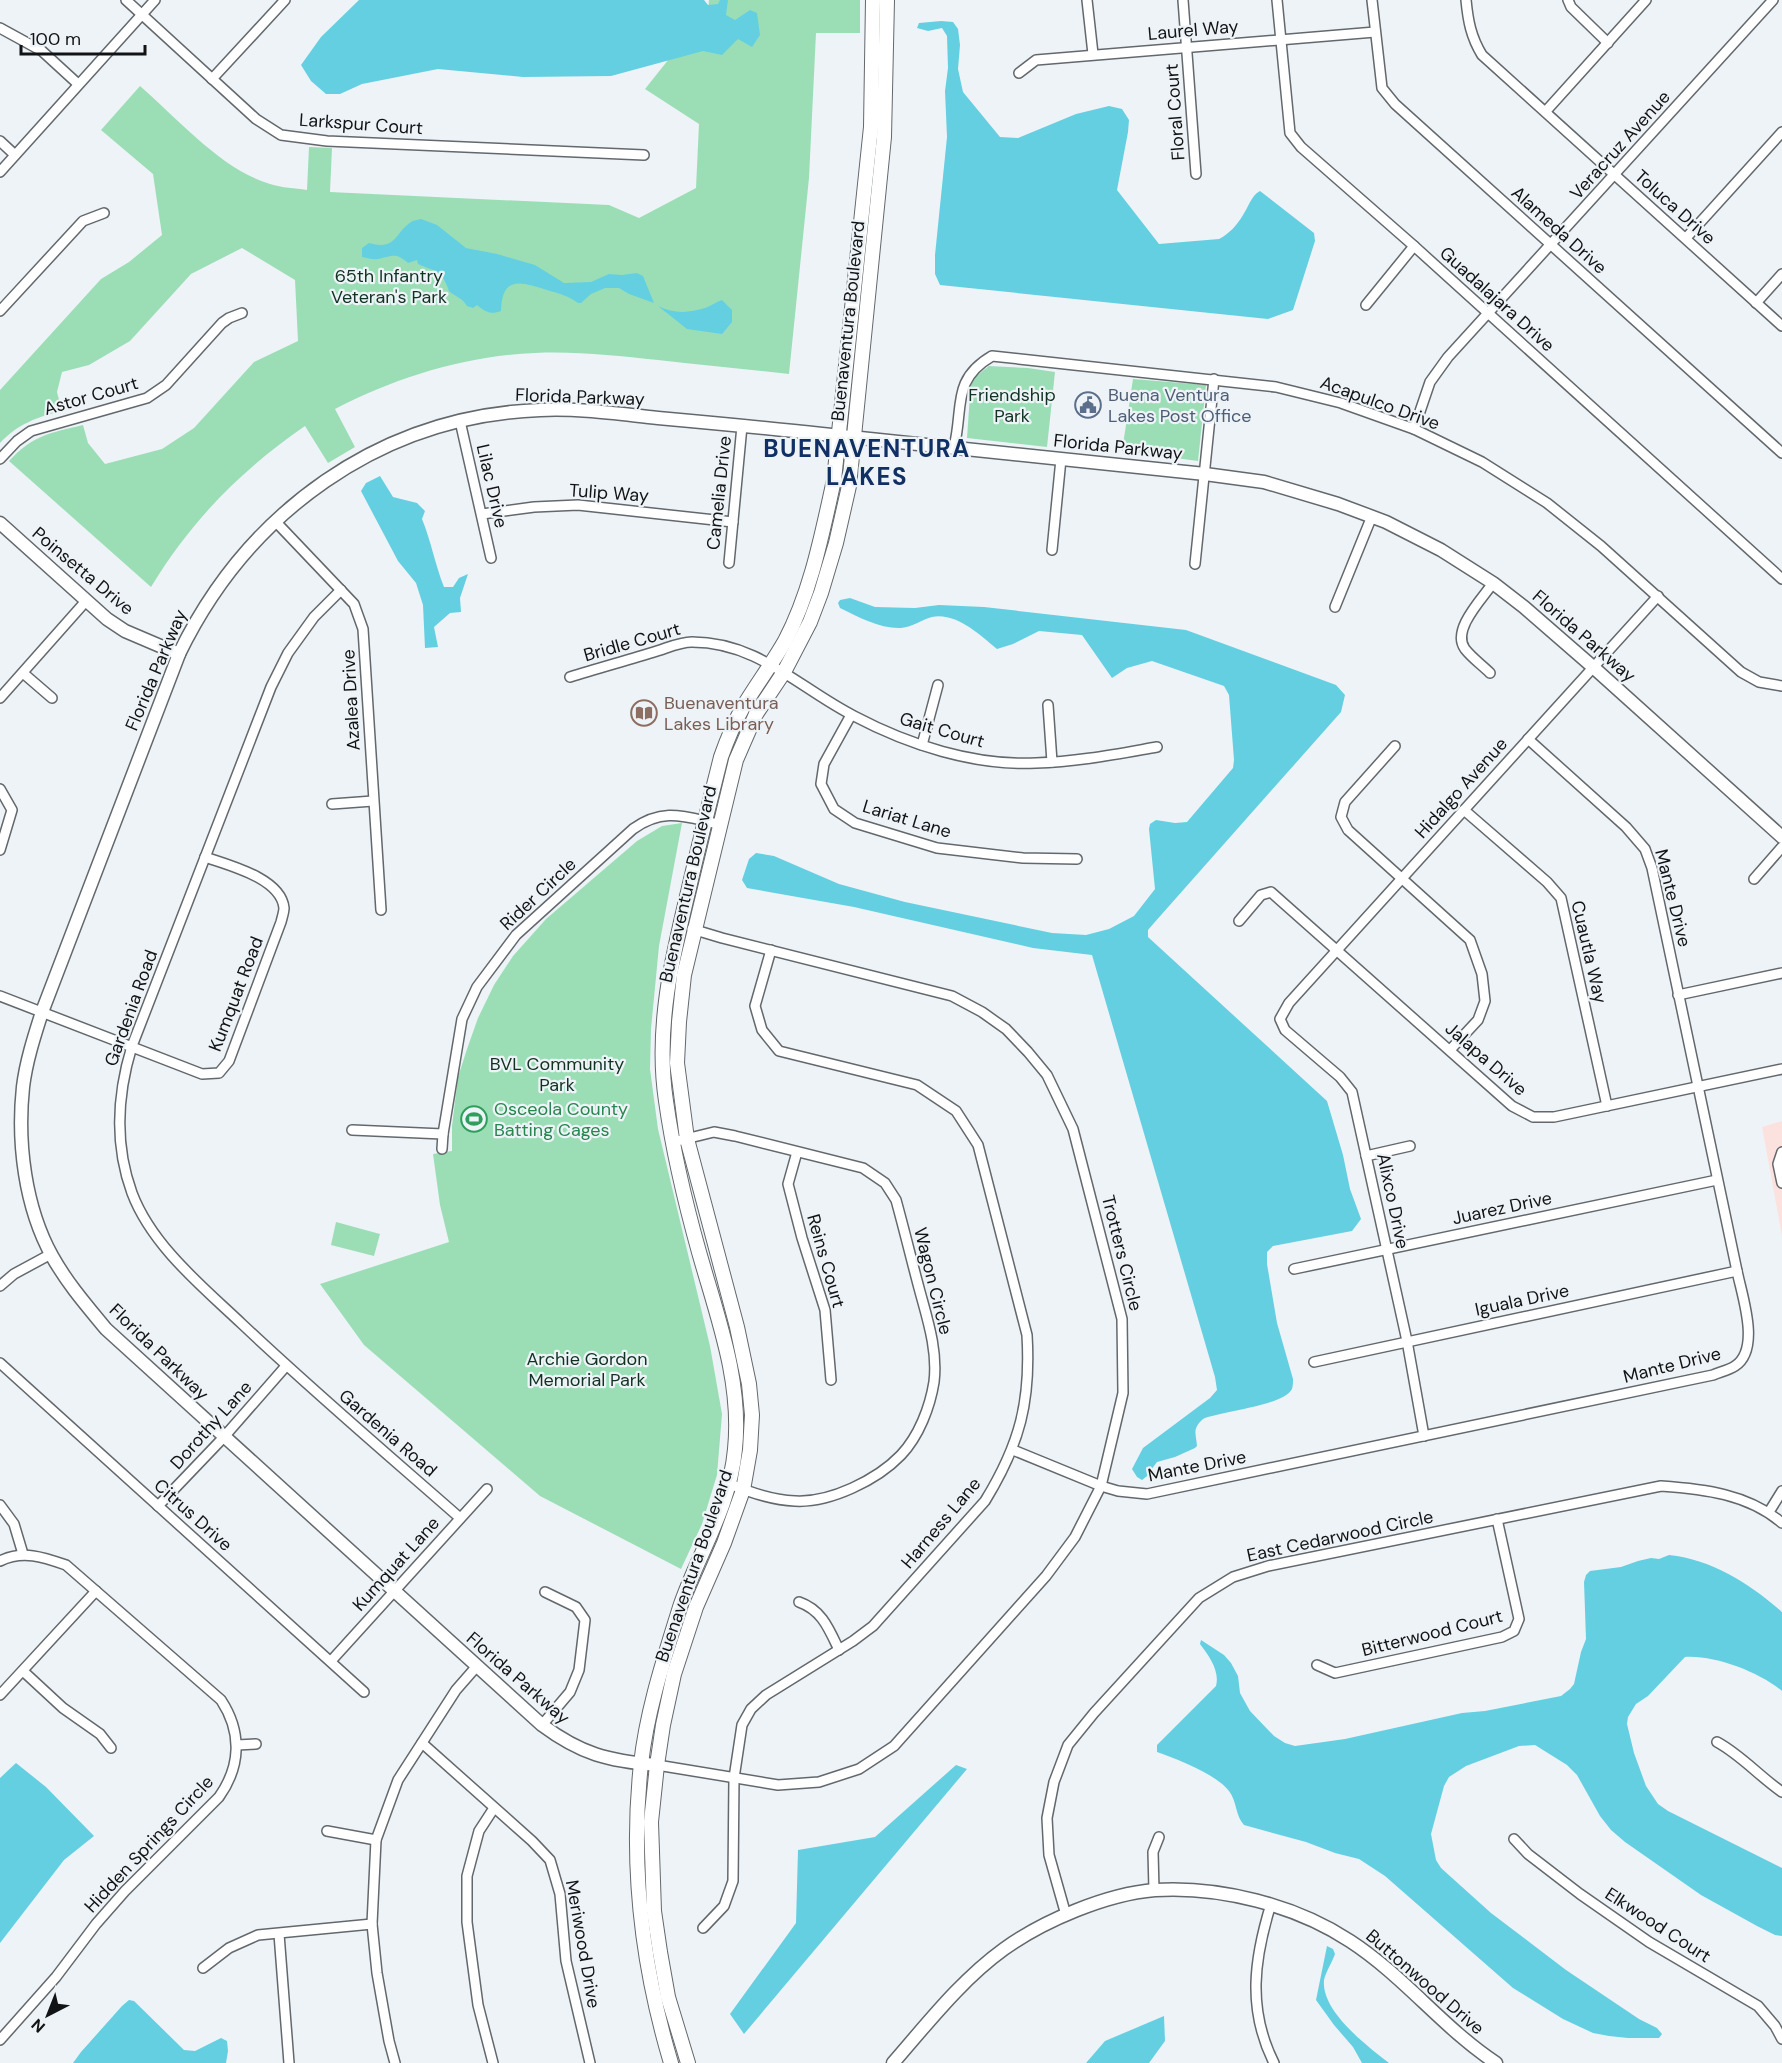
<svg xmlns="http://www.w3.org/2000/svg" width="1782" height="2063" viewBox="0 0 1782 2063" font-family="'DM Sans',sans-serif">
<rect width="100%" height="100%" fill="#eef3f8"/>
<!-- education -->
<polygon fill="#fce2de" points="1782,1121 1782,1236 1762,1127"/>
<!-- green -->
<g fill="#9bdeb6">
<path d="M709 0H860V33H816L809 178 789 374C745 369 702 365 658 360 617 356 576 351 535 353 465 356 397 377 335 409L355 447 328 463 305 426C240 471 192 520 151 587L9 461C33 435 50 433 83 425L88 443 105 464 162 449 194 428 254 362 298 341 295 280 242 248 191 274 130 341 89 365 62 372 57 392 62 411C37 417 18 424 0 443V390L101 279 129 262 162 235 153 174 101 130 140 86C178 119 222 170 270 184 282 188 295 188 307 190L309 147 332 148 330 192 609 205 639 218 696 188 699 124 645 89 708 10Z"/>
<polygon points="989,366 1028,368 1055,372 1047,447 967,438 971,380"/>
<polygon points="1133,379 1206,385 1198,461 1122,451"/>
<polygon points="682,823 659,946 651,1029 650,1069 658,1129 710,1346 722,1414 717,1475 702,1524 681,1569 540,1496 364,1345 320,1284 449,1242 440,1205 433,1154 452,1151 452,1126 458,1077 467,1049 478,1018 494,985 513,956 546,919 637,841 662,826"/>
<polygon points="336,1222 380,1234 374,1256 331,1245"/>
</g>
<!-- water -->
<g fill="#64cfe1">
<polygon points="359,0 704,0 708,5 718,4 720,0 728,0 726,15 735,20 750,10 757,13 760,35 752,47 738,39 722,55 703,51 611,76 523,77 438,69 362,84 340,94 326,94 311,81 301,65 321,37"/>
<path d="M941 21 953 22 958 29 960 45 958 69 963 92 1000 137 1018 138 1076 114 1109 106 1122 109 1129 120 1128 132 1117 190 1159 244 1219 239C1229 234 1237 225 1243 215 1249 206 1251 196 1260 191L1314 233 1315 241 1293 310 1268 319 940 285 935 274V255L947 137 945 91 948 68 947 36 942 28 928 31 917 28 919 23Z"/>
<path d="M421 219 437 225 466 248 497 254 535 265 564 283 591 282 609 274 622 275 637 273 643 276 654 303 629 294 619 288H605L591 294 581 303H578C569 296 557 293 547 290 521 282 502 275 501 311 491 315 485 312 477 305L473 308 467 306C462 297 455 297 449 291 442 270 436 272 418 264L417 260 408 263C395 252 393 256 378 259 373 260 368 258 362 257V248L369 243C397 251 395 232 411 222 414 220 418 220 421 219Z"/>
<path d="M722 300 732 310V322L722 334 687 329 658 306C674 314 689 313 705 308 711 306 716 302 722 300Z"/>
<path d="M380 476 393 497 417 503 425 511 422 519C431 541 435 564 444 587H453L459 578 468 574 460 598 461 612 450 613 434 627 438 647 425 648 423 605 416 583 398 561 361 491 366 483Z"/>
<path d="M850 598 875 607 915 608 939 605 984 607 1186 630 1336 685 1345 695 1341 712 1154 923 1148 930V937L1327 1101 1343 1155 1350 1189 1361 1219 1352 1231 1273 1246 1267 1252V1264L1277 1323 1293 1379C1293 1382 1293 1386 1292 1389 1283 1406 1222 1411 1203 1419 1192 1429 1196 1433 1197 1446L1195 1448 1175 1457 1157 1462 1151 1470V1473L1142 1480 1137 1477 1132 1469 1143 1448 1210 1398 1217 1390 1215 1377 1092 955 1033 948 854 907 747 888 742 880 749 859 756 853 774 856 839 884 905 902 1052 933 1086 935 1109 929 1134 916 1155 889 1149 829 1150 824 1156 820 1175 823 1187 822 1233 768 1234 760 1229 695 1224 686 1152 661 1127 668 1112 678 1082 635 1039 631 1013 644 997 649C980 635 956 612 932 617 921 620 913 627 901 628 881 629 858 617 840 608L838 603 840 600Z"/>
<path d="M1669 1555C1713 1560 1749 1583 1782 1612V1691C1759 1672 1715 1655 1685 1657L1648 1696 1636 1704 1628 1717 1627 1724 1634 1753 1646 1786 1658 1804 1668 1811 1782 1868V1936L1775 1935 1757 1926 1701 1895 1625 1842 1611 1830 1600 1816 1577 1775 1567 1765 1535 1745 1519 1746 1466 1766 1449 1777 1444 1786 1431 1834 1436 1860 1441 1868 1491 1913 1566 1970 1639 2019 1657 2028 1662 2034 1659 2038H1628L1609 2036 1593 2033 1563 2019 1513 1988 1385 1876 1359 1859 1335 1853 1306 1842 1244 1825C1235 1815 1237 1801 1229 1791 1216 1774 1177 1759 1157 1752V1745L1216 1686C1220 1671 1209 1656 1200 1644L1201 1640 1224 1655 1231 1663 1238 1676 1240 1693 1250 1711 1274 1736 1285 1743 1295 1746 1345 1739 1462 1713 1485 1711 1561 1696 1570 1689 1574 1684 1581 1652 1586 1639 1584 1582 1586 1575 1590 1571 1621 1567 1638 1561 1651 1558 1659 1559Z"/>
<polygon points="16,1763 46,1787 94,1836 64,1860 0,1943 0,1778"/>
<polygon points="956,1765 967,1769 744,2034 730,2014 796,1923 798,1850 875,1837"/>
<path d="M1327 1946 1333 1949 1335 1954C1332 1963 1326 1971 1324 1980 1321 2011 1367 2046 1389 2063H1362L1353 2047 1334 2025 1316 2000Z"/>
<polygon points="129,2000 134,2001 184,2050 195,2051 221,2038 227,2041 228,2051 226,2063 73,2063 81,2052 122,2006"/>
<polygon points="1164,2016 1165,2041 1149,2063 1086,2063 1105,2041"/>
</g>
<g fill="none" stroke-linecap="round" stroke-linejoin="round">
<!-- minor casing -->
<g stroke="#63686c" stroke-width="12">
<g id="minor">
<polyline points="126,0 256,119 281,135 327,141 644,155"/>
<polyline points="1087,0 1093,54"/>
<polyline points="1183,0 1196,174"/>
<polyline points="1277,0 1290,133 1301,147 1414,246 1782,579"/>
<polyline points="1372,0 1382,88 1395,104 1782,453"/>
<path d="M1466 0C1468 21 1471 37 1482 55L1782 326"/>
<polyline points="1568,0 1571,7 1608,43"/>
<polyline points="0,28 42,51 78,84"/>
<polyline points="1019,73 1036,60 1375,32"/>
<polyline points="212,79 285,0"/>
<polyline points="1546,111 1646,0"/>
<polyline points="0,141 15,155"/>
<polyline points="0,172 155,0"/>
<polyline points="1686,238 1782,132"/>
<polyline points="1756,303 1782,274"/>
<polyline points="1366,305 1414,246"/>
<polyline points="0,311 83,221 104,213"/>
<polyline points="460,421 491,558"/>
<polyline points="1414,429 1430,382 1448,357 1773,0"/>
<path d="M954 447C964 407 951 380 992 356L1276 387 1341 403 1414 429 1482 462 1547 503 1601 546 1741 672 1759 682 1782 686"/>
<polyline points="0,459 17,441 31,431 147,398 166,385 222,323 229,318 242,313"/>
<polyline points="482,514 534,507 578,505 733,522"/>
<polyline points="275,521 354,604 363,629 381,910"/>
<polyline points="1052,550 1061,459"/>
<polyline points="729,563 742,426"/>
<polyline points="1195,564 1214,379"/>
<path d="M341 590 314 617 288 653 271 687 132 1046C117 1095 114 1144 132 1193 152 1246 203 1287 242 1324 313 1391 387 1454 460 1518"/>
<polyline points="1335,607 1372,516"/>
<polyline points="23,673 52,698"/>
<path d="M1490 673C1482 665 1472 658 1465 649 1451 630 1482 599 1493 583"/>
<path d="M570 677C599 668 628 660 657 651 667 648 680 642 692 642 758 642 799 688 854 716 909 745 974 766 1036 763 1077 762 1117 754 1157 747"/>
<polyline points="0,698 86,601"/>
<polyline points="1048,705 1052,762"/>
<polyline points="851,715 824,764 821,784 834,809 855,823 937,848 1023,858 1077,859"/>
<polyline points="922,745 938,685"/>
<polyline points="1395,746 1345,802 1341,817 1348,830 1470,940 1482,974 1485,1001 1478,1020 1450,1050"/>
<polyline points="0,789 12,810 0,850"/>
<polyline points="332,804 373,801"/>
<polyline points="1464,810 1547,882 1561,898 1607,1106"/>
<polyline points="1754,879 1782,847"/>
<polyline points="1239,921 1261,895 1271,892 1512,1106 1533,1117 1554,1117 1782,1069"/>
<polyline points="1678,995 1782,973"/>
<path d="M0 996 202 1074 219 1073 229 1061 281 922C282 918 284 912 284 908 281 878 228 865 205 857"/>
<polyline points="352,1130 443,1134"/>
<path d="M673 1142 714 1132 735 1136 863 1168 885 1183 896 1200C904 1229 911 1258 919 1288 927 1318 938 1350 934 1382 930 1407 919 1436 901 1455 877 1480 830 1503 795 1501 773 1500 751 1493 730 1484"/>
<path d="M442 1149 443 1134 462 1019 477 987 516 935 633 829C664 807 685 817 719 824"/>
<polyline points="797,1152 788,1184 802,1238 825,1310 831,1380"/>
<polyline points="1782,1152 1778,1164 1782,1183"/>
<polyline points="1366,1156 1410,1146"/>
<polyline points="1294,1269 1717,1180"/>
<polyline points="0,1286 14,1274 51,1254"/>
<polyline points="1314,1362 1737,1271"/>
<polyline points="0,1363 364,1692"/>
<polyline points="1424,1436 1407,1341 1352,1092 1340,1077 1285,1030 1280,1019 1289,1003 1658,596"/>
<path d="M1013 1450 1101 1486 1118 1491 1147 1494 1713 1375C1720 1372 1729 1370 1735 1366 1761 1349 1742 1296 1737 1271L1652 868 1645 849 1626 827 1528 739"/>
<polyline points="0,1505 14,1524 23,1554"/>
<polyline points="158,1506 223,1438 286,1366"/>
<polyline points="1769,1512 1782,1491"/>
<path d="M0 1561C23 1550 43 1557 66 1565L221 1700C242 1732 241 1766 219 1797L125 1891 96 1924 56 1977 0 2040"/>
<path d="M799 1602C822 1610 829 1629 839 1650"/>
<polyline points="331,1661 487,1489"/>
<polyline points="1317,1665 1335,1673 1502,1637 1514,1631 1519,1619 1497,1519"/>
<polyline points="23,1671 63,1708 100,1734 111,1748"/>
<polyline points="0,1695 96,1591"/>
<polyline points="542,1725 570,1692 579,1670 585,1620 576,1607 545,1592"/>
<path d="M1717 1742C1741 1755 1759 1776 1782 1792"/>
<polyline points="422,1743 532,1841 550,1860 560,1894 566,1961 590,2063"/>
<polyline points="237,1745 256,1744"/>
<polyline points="657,1765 778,1785 819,1782 859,1769 894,1746 1046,1576 1075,1537 1101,1486 1123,1393 1122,1319 1073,1129 1047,1075 1028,1052 1006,1029 982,1012 952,996 722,938 692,929"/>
<polyline points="327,1831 376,1840"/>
<polyline points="1514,1839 1528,1854 1580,1894 1649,1942 1758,2006 1775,2026 1782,2039"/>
<polyline points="1154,1890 1153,1852 1159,1837"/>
<path d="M1271 1904C1254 1959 1247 2009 1274 2063"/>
<path d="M1066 1915 1049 1855 1047 1818 1054 1782 1068 1745 1094 1713 1199 1598 1233 1577 1268 1566 1661 1486C1704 1489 1748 1494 1782 1523"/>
<path d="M703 1928 724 1906 733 1881 734 1778 742 1725 751 1709 766 1695 853 1641 873 1626 985 1501C1020 1444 1031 1401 1027 1335L978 1145 956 1111 917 1085 779 1051 762 1030 755 1006 771 950"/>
<polyline points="279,1934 289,2063"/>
<polyline points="203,1968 229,1948 258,1935 372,1924"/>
<polyline points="395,2063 389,2041 377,1973 372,1924 376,1840 398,1780 456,1690 477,1666"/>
<polyline points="493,2063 478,2005 467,1922 467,1876 479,1831 494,1808"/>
</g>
</g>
<!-- tertiary casing -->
<g stroke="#63686c" stroke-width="15">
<g id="tertiary">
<polyline points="0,523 107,619 125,631 179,654"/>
<path d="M657 1765C608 1761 581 1754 542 1725L106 1329C87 1306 67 1283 52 1256 25 1207 17 1143 23 1087 26 1062 34 1037 42 1012L179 654C248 512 380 416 540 410 579 408 619 414 658 418 713 423 767 428 822 434 949 448 1077 460 1205 474L1264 482 1338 504 1386 522 1441 550 1493 583 1524 607 1593 667 1782 837"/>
<path d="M893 2063C927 2024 961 1980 1004 1949 1043 1921 1106 1894 1155 1890 1220 1886 1295 1905 1350 1941 1404 1976 1443 2028 1496 2063"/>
</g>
</g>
<!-- secondary casing -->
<g stroke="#63686c" stroke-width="16">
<g id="secondary">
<path d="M671 2063C642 1966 630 1865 641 1764 647 1710 664 1659 680 1607 698 1554 730 1507 735 1449 742 1381 717 1316 699 1252 685 1202 673 1151 666 1101 655 1028 672 958 689 888 699 844 710 801 721 757 727 740 734 723 743 707 756 685 772 664 785 641 811 592 822 534 834 480L871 127 873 0"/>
<polyline points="688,2063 668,1997 660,1952 654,1911 651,1822 657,1765 663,1725 674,1674 696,1607 724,1543 743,1490 750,1450 752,1415 749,1384 737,1327 687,1139 677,1063 679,1022 684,975 736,760 756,714 784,672 810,622 821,593 836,543 849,486 884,137 887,0"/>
</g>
</g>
<!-- minor -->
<use href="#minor" stroke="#fff" stroke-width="9"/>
<!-- tertiary -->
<use href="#tertiary" stroke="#fff" stroke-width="12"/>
<!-- secondary -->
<use href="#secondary" stroke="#fff" stroke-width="14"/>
</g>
<!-- icons -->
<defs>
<g id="civic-ring" transform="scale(1.35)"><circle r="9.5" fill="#eef3f8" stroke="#5c6f8a" stroke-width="1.5"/><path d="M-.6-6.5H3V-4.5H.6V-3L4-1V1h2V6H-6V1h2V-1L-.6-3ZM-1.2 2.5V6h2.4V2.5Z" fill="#5c6f8a"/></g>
<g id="library-ring" transform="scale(1.35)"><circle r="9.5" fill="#eef3f8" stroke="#8d6e63" stroke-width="1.5"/><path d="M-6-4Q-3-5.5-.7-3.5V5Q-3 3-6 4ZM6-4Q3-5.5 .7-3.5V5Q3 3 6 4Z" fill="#8d6e63"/></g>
<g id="stadium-ring" transform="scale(1.35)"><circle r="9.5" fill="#eef3f8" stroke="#2e9e5b" stroke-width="1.5"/><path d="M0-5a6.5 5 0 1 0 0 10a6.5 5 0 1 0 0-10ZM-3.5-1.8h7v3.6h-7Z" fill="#2e9e5b"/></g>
</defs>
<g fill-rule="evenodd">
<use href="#civic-ring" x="1088" y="405"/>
<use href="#library-ring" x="644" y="713"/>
<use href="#stadium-ring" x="474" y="1119"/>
</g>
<g text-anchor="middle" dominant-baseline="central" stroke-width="4.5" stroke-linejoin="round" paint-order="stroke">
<!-- street labels -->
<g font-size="18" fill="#111314" stroke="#eef3f8">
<text transform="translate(1193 30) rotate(-5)">Laurel Way</text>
<text transform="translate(1175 112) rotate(-94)">Floral Court</text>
<text transform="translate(361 124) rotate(4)">Larkspur Court</text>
<text transform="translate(1620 145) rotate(-48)">Veracruz Avenue</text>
<text transform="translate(1675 207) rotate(42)">Toluca Drive</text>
<text transform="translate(1559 230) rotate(42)">Alameda Drive</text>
<text transform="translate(1497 299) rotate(42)">Guadalajara Drive</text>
<text transform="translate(848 321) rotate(-84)">Buenaventura Boulevard</text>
<text transform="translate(91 396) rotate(-16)">Astor Court</text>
<text transform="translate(580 397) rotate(2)">Florida Parkway</text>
<text transform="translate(1380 403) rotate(20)">Acapulco Drive</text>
<text transform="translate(1118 447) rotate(6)">Florida Parkway</text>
<text transform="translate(492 486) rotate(77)">Lilac Drive</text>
<text transform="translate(609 493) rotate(4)">Tulip Way</text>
<text transform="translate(719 493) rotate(-84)">Camelia Drive</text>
<text transform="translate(83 571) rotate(40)">Poinsetta Drive</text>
<text transform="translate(1584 636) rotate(41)">Florida Parkway</text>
<text transform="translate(632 642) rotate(-16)">Bridle Court</text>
<text transform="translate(156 670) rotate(-67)">Florida Parkway</text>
<text transform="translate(351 700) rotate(-93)">Azalea Drive</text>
<text transform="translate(942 730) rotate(16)">Gait Court</text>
<text transform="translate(1461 788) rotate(-48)">Hidalgo Avenue</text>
<text transform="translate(907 819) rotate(17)">Lariat Lane</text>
<text transform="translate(688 884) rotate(-77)">Buenaventura Boulevard</text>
<text transform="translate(538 894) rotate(-43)">Rider Circle</text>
<text transform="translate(1673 898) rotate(76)">Mante Drive</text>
<text transform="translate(1589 952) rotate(77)">Cuautla Way</text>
<text transform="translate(236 994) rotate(-69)">Kumquat Road</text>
<text transform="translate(131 1008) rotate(-70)">Gardenia Road</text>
<text transform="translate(1486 1059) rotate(41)">Jalapa Drive</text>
<text transform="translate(1393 1201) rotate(78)">Alixco Drive</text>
<text transform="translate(1502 1208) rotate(-12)">Juarez Drive</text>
<text transform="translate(1122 1253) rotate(76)">Trotters Circle</text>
<text transform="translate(826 1261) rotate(74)">Reins Court</text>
<text transform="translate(933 1281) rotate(76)">Wagon Circle</text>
<text transform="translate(1522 1300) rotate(-12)">Iguala Drive</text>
<text transform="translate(159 1352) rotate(44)">Florida Parkway</text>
<text transform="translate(1672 1365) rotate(-14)">Mante Drive</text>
<text transform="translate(211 1425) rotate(-48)">Dorothy Lane</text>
<text transform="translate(388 1433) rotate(41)">Gardenia Road</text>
<text transform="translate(1197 1466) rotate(-11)">Mante Drive</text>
<text transform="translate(193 1515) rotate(42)">Citrus Drive</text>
<text transform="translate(941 1523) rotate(-50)">Harness Lane</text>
<text transform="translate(1340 1536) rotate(-12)">East Cedarwood Circle</text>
<text transform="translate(396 1564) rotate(-48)">Kumquat Lane</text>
<text transform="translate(694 1566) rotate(-71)">Buenaventura Boulevard</text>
<text transform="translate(1432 1633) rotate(-14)">Bitterwood Court</text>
<text transform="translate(518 1678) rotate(41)">Florida Parkway</text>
<text transform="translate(149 1844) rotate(-47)">Hidden Springs Circle</text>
<text transform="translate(1658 1925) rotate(33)">Elkwood Court</text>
<text transform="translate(583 1944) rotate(80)">Meriwood Drive</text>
<text transform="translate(1425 1982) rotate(41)">Buttonwood Drive</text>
</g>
<!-- park labels -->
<g font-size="18" fill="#103220" stroke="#eef3f8">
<text x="389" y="276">65th Infantry<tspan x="389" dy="21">Veteran's Park</tspan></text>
<text x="1012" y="395">Friendship<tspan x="1012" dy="21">Park</tspan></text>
<text x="557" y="1064">BVL Community<tspan x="557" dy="21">Park</tspan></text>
<text x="587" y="1359">Archie Gordon<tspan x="587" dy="21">Memorial Park</tspan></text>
</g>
<!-- service labels -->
<g font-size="18" fill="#4e5e75" stroke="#eef3f8" text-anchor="start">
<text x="1108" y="395">Buena Ventura<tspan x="1108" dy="21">Lakes Post Office</tspan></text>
</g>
<!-- education labels -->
<g font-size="18" fill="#785e54" stroke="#eef3f8" text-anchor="start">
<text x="664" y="703">Buenaventura<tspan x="664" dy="21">Lakes Library</tspan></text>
</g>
<!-- leisure labels -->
<g font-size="18" fill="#27864d" stroke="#eef3f8" text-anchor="start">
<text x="494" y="1109">Osceola County<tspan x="494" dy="21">Batting Cages</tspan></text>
</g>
<!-- district labels -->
<g font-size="24" font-weight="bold" letter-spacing="1.5" fill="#103064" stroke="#eef3f8">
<text x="867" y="448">BUENAVENTURA<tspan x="867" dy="28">LAKES</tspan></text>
</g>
</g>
<!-- north arrow -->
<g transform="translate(48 2015) rotate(222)" stroke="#eef3f8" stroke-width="4.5" paint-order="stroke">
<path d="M0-4.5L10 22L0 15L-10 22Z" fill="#111314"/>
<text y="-9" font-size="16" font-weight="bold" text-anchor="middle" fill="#111314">N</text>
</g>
<!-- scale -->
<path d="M21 45v9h124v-9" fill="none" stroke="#111314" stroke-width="3"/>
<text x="30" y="45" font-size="18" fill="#111314" stroke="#eef3f8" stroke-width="4.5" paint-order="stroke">100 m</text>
</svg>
